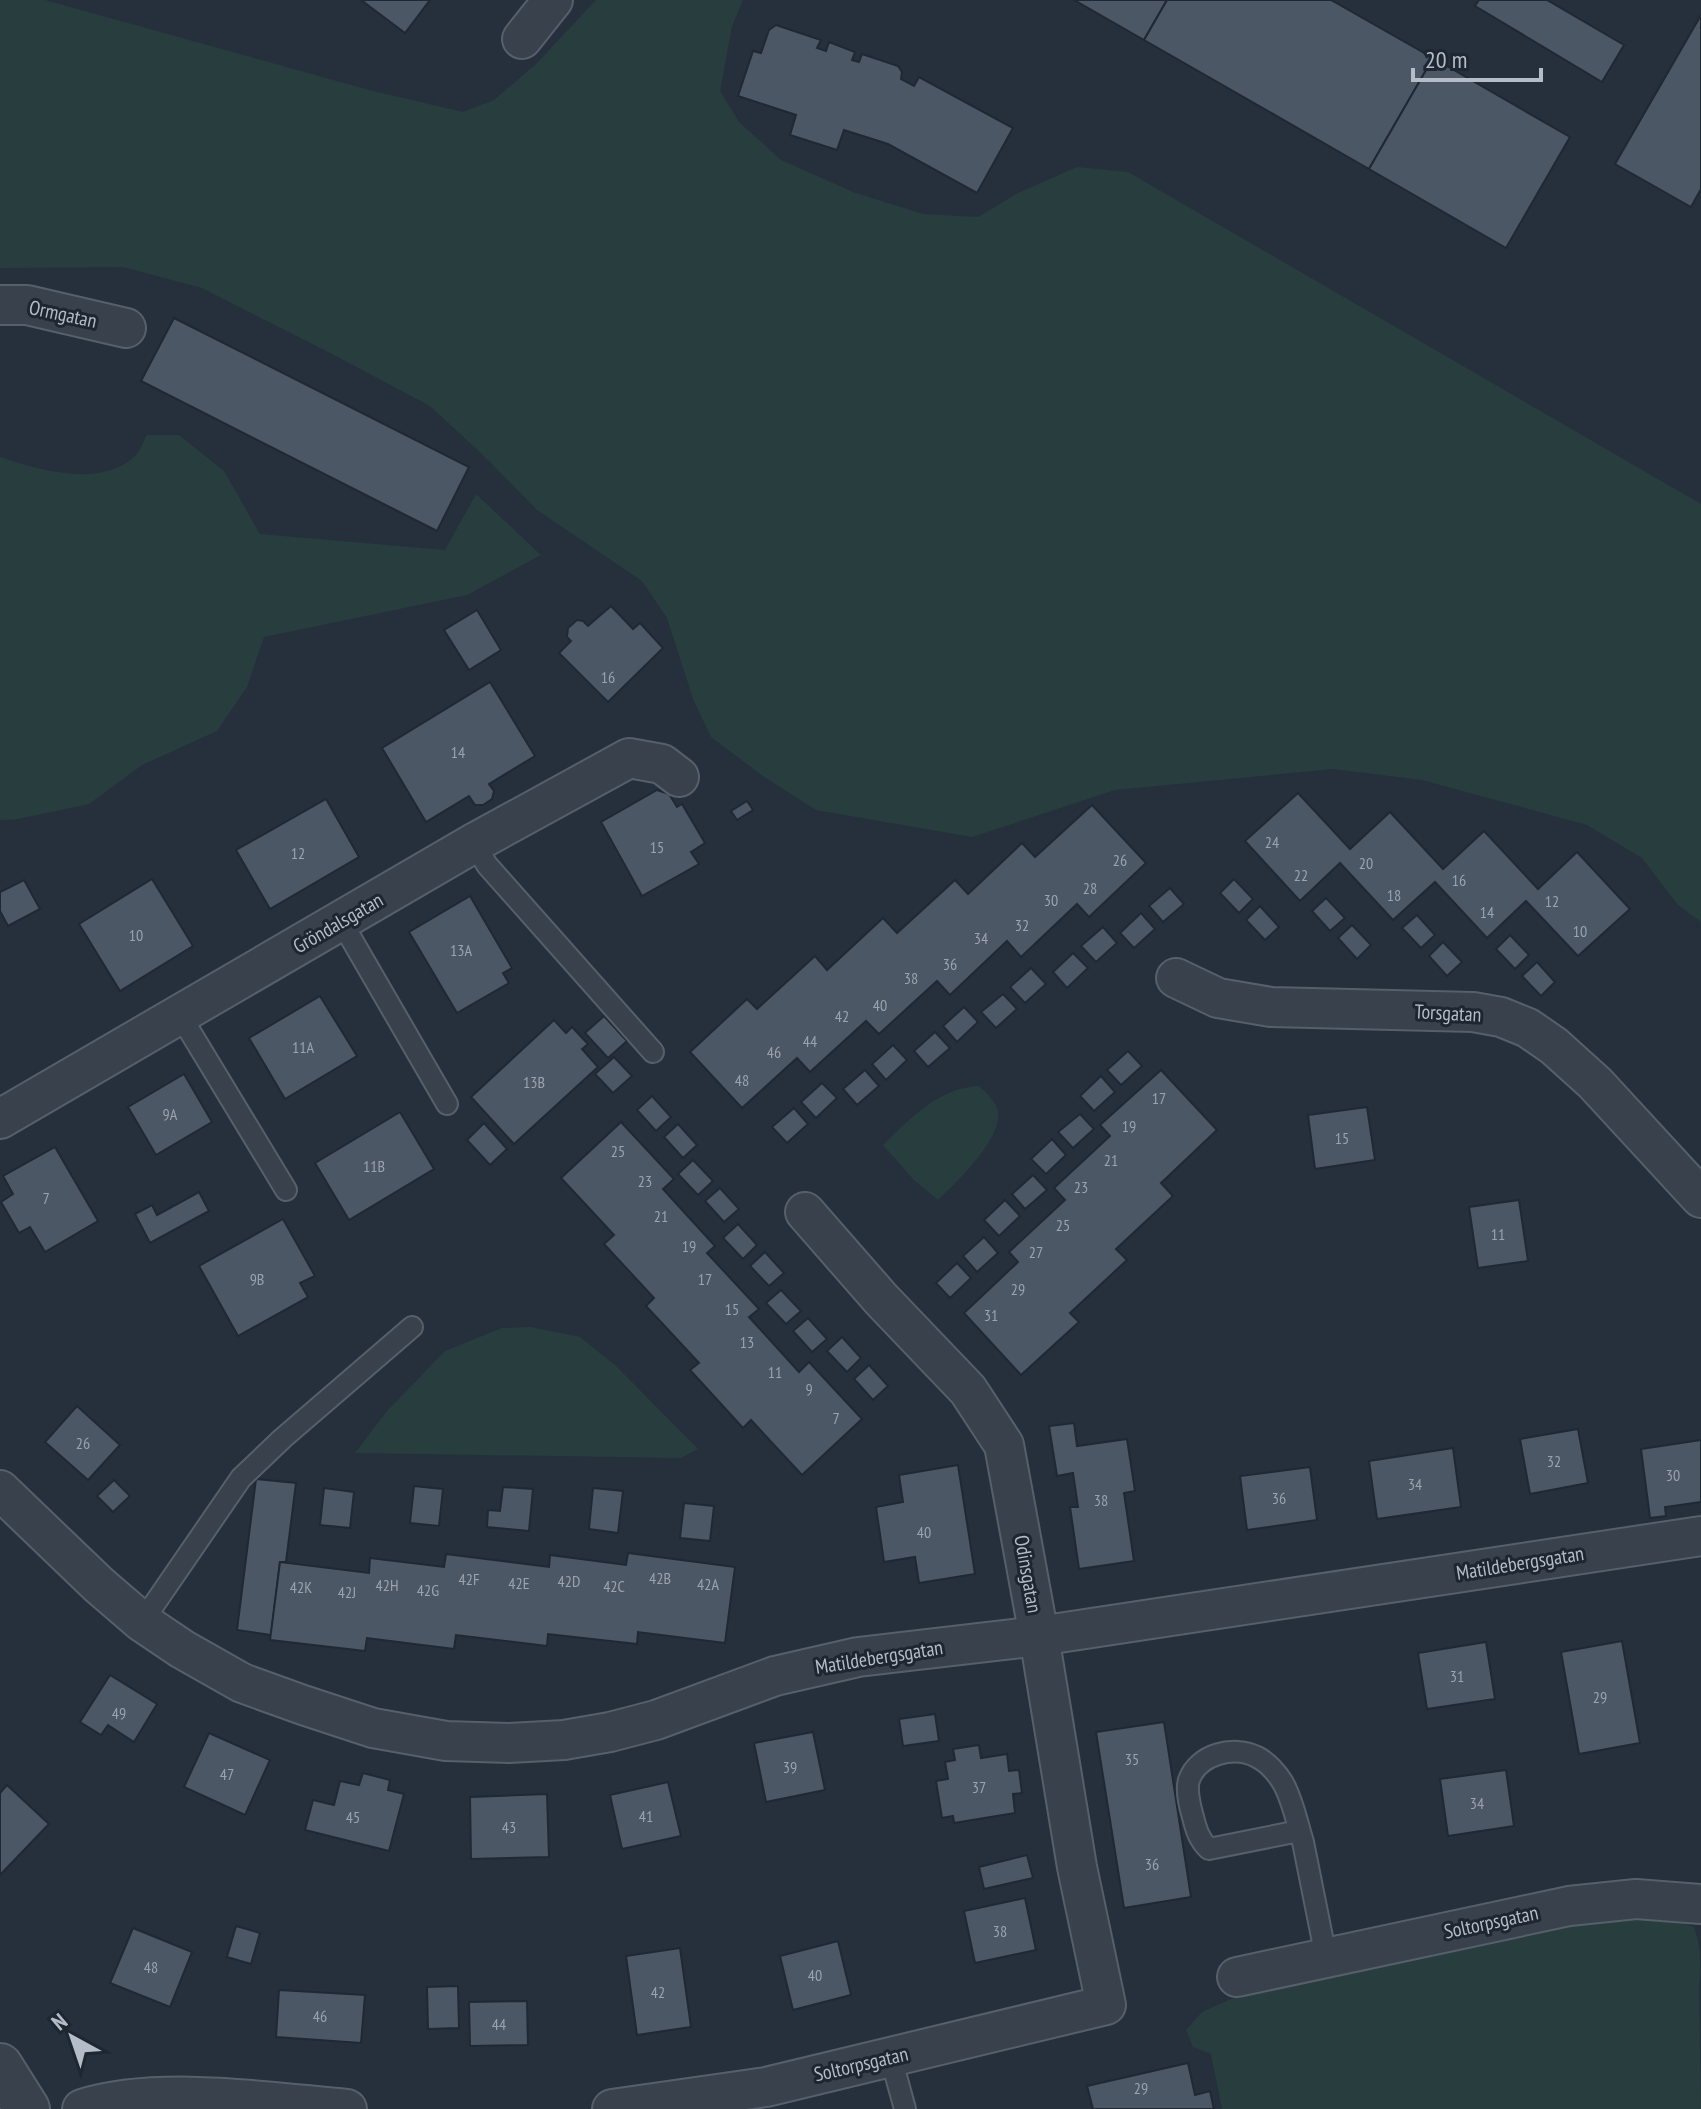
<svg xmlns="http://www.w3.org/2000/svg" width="1701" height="2109" viewBox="0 0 1701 2109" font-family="'PT Sans Narrow',sans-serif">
<rect width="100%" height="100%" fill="#25303c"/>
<!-- green -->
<g fill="#283d3e">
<polygon points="0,0 45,0 369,90 463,112 494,100 535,65 596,0 743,0 732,26 720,91 739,122 781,160 853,192 923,214 978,217 1018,193 1077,167 1128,172 1701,504 1701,922 1678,905 1642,858 1587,825 1422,780 1333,769 1115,790 972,837 816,810 763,776 711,737 693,699 667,618 642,581 537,510 485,457 430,406 334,355 202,288 123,267 0,268"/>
<path d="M147 435H179L224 471 260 534 445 550 476 494 541 555 467 595 264 637 247 687 217 731 142 765 89 804 18 819 0 820V457C39 470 100 488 134 457 140 452 143 442 147 435Z"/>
<path d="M979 1086C986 1093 996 1101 998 1112 1002 1139 956 1183 938 1200L914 1180 883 1145C911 1118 938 1088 979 1086Z"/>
<polygon points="531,1327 580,1337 616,1366 698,1449 681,1458 355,1453 387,1411 445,1351 502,1328"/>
<path d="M1612 1918 1672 1920 1694 1927C1701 1945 1701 1967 1699 1987L1701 2109H1222L1211 2054 1193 2047 1186 2030 1202 2012 1236 1997 1553 1928Z"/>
</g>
<!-- building -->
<g fill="#4b5764" stroke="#202833" stroke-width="2">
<polygon points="361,0 430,0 405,33"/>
<polygon points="1074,0 1167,0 1144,40"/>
<polygon points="1167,0 1331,0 1433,58 1369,169 1144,40"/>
<polygon points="1479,0 1547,0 1624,45 1602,82 1475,6"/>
<polygon points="1701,15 1701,189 1691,207 1615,164"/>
<polygon points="776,25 821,40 817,48 826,51 829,42 855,52 852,60 859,62 862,54 898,66 902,72 901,79 914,86 919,77 1013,128 977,193 888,144 844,130 837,150 790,135 796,115 738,96 753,51 761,53 769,30"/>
<polygon points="1433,58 1570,137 1506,248 1369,169"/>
<polygon points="174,318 469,467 437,531 141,381"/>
<polygon points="611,606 633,629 640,623 663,648 608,702 559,653 571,641 567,637 568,628 577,620 583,621 588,626"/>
<polygon points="477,610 501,650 469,670 444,630"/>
<polygon points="490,682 535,756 489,784 494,791 492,799 483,805 475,805 469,796 426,822 382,748"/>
<polygon points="657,790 669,794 677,807 682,804 705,843 691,852 699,864 642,896 601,822"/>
<polygon points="1298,793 1350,849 1390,812 1443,869 1484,831 1538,889 1577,852 1630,909 1578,956 1526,901 1487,938 1435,882 1393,920 1340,863 1300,901 1245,841"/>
<polygon points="326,799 359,857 270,909 236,850"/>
<polygon points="747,801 753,810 737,820 731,811"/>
<polygon points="1092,805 1146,863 1089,917 1077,904 1021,957 1007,941 950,995 937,981 879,1034 866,1021 810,1072 797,1058 742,1108 690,1052 747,999 757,1009 815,956 827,970 883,918 897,933 955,880 968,894 1022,843 1035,857"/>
<polygon points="152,879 193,946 120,991 79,924"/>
<polygon points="1234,879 1253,899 1239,913 1220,893"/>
<polygon points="24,880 40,909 8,926 0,911 0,892"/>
<polygon points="1170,888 1184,904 1163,922 1149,906"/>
<polygon points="470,896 512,968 503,973 509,983 457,1013 409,932"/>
<polygon points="1326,898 1345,918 1330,931 1312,911"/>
<polygon points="1260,906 1279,927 1265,940 1246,920"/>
<polygon points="1141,913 1155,929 1134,948 1120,933"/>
<polygon points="1417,915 1435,935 1421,948 1402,928"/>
<polygon points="1352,925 1371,945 1357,959 1338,938"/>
<polygon points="1103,927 1117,943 1096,962 1081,946"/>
<polygon points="1510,935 1529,955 1515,969 1496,949"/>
<polygon points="1443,942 1462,962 1447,976 1429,956"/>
<polygon points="1073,953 1088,968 1067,988 1053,972"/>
<polygon points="1537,962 1555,982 1541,996 1522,976"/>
<polygon points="1031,968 1046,984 1025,1003 1010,987"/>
<polygon points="1003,994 1017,1009 996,1028 981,1012"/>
<polygon points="320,996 357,1056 285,1099 249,1038"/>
<polygon points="964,1007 978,1022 957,1042 943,1026"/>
<polygon points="604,1016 627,1041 608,1058 585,1033"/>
<polygon points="554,1020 566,1033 572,1027 588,1044 582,1049 598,1067 514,1144 471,1097"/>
<polygon points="935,1032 950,1048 928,1067 914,1051"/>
<polygon points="893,1045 907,1060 886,1080 872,1064"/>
<polygon points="1128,1051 1142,1066 1121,1085 1107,1070"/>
<polygon points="614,1057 632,1076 613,1093 595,1074"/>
<polygon points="865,1070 879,1086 857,1105 843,1089"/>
<polygon points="1161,1070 1217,1130 1161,1183 1173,1196 1116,1249 1127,1260 1070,1313 1079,1322 1021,1375 964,1313 1018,1262 1009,1252 1065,1200 1054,1188 1110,1136 1100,1125"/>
<polygon points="184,1074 212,1122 156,1155 128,1107"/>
<polygon points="1101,1076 1115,1092 1094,1111 1080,1096"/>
<polygon points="822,1083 837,1098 816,1118 801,1102"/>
<polygon points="652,1096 671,1117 656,1131 637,1110"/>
<polygon points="1367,1107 1375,1160 1315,1169 1308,1115"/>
<polygon points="794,1108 808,1124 787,1143 772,1127"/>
<polygon points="400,1112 434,1169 349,1220 315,1163"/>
<polygon points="1080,1114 1094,1129 1073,1148 1058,1132"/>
<polygon points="621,1122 674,1179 663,1189 715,1246 707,1253 759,1309 749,1317 799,1372 809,1362 862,1419 802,1475 751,1420 743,1428 690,1370 699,1363 646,1306 654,1298 604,1244 614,1235 561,1178"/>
<polygon points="484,1123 507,1149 490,1165 467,1140"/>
<polygon points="678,1124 697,1145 683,1158 664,1137"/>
<polygon points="1052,1139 1066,1155 1046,1174 1031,1159"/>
<polygon points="55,1147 98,1221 45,1252 30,1227 19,1233 1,1202 13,1194 3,1176"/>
<polygon points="693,1160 713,1181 698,1195 678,1174"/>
<polygon points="1033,1175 1047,1190 1025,1209 1012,1194"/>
<polygon points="720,1188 739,1209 724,1222 705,1201"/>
<polygon points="199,1192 209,1211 150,1243 135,1214 152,1205 157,1215"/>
<polygon points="1005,1200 1020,1216 999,1236 984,1220"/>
<polygon points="1519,1200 1528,1261 1478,1268 1469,1207"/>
<polygon points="283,1219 315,1276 300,1283 308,1297 238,1336 199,1266"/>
<polygon points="738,1224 757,1245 743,1259 723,1238"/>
<polygon points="984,1237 998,1253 977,1272 963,1256"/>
<polygon points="765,1252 784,1273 769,1286 750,1266"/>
<polygon points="957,1263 971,1278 950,1298 936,1283"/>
<polygon points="781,1290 801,1311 786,1324 766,1303"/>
<polygon points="808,1318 827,1339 812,1352 793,1331"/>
<polygon points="842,1337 861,1358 847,1372 827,1351"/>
<polygon points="869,1365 888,1386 873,1400 854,1379"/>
<polygon points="77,1406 120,1445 88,1480 45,1442"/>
<polygon points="1074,1423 1077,1446 1127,1439 1135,1491 1124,1493 1134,1561 1079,1569 1070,1507 1078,1507 1073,1473 1057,1476 1049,1426"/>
<polygon points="1578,1429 1588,1483 1530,1494 1520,1439"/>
<polygon points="1701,1440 1701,1502 1665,1507 1666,1516 1650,1518 1641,1449"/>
<polygon points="1453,1448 1461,1507 1377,1519 1369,1461"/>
<polygon points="958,1465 975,1574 919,1583 915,1557 884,1562 876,1507 903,1502 899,1475"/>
<polygon points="1310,1467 1317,1520 1247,1530 1240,1476"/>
<polygon points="256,1479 296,1483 286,1562 280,1562 271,1635 237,1630"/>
<polygon points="114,1480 130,1496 113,1512 97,1496"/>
<polygon points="414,1486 443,1489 439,1526 410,1523"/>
<polygon points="503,1487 533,1489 529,1531 487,1527 488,1510 500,1511"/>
<polygon points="324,1488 354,1492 350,1528 320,1525"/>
<polygon points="593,1488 623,1491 618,1533 589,1529"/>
<polygon points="684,1503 714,1506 710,1541 680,1538"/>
<polygon points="628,1553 735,1567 725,1643 638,1632 637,1644 548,1634 547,1646 456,1635 454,1649 367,1638 365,1651 270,1640 280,1562 369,1573 370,1558 444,1567 446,1554 549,1567 550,1555 626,1565"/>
<polygon points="1622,1641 1640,1743 1579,1754 1561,1652"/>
<polygon points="1486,1642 1495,1699 1427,1709 1418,1653"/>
<polygon points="110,1675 157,1704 134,1742 108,1725 101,1735 80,1722"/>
<polygon points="935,1714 939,1741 903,1746 899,1719"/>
<polygon points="1164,1722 1191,1897 1124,1908 1096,1732"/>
<polygon points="813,1732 825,1790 766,1802 754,1743"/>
<polygon points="209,1733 270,1760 245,1815 184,1787"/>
<polygon points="979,1745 981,1758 1007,1754 1009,1771 1019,1770 1022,1793 1013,1794 1015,1813 954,1823 953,1816 942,1818 936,1781 948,1779 945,1762 955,1760 953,1749"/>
<polygon points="1506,1770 1514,1826 1448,1836 1440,1779"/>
<polygon points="363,1773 390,1780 388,1790 404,1794 389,1851 305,1830 313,1800 334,1805 340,1781 359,1785"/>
<polygon points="668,1782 681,1836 622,1849 610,1795"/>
<polygon points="7,1785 49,1824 0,1875 0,1793"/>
<polygon points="547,1794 549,1857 471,1859 470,1797"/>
<polygon points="1027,1855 1033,1878 984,1889 979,1867"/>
<polygon points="1025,1898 1036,1950 975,1963 964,1911"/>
<polygon points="236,1926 260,1933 251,1964 227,1957"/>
<polygon points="133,1928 192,1952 170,2007 110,1983"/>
<polygon points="838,1941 851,1995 793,2010 780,1956"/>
<polygon points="680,1948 691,2027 637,2035 626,1956"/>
<polygon points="458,1986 459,2028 428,2029 427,1987"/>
<polygon points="279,1990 365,1995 361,2043 276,2037"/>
<polygon points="527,2001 528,2045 470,2046 469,2002"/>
<polygon points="1188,2063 1195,2095 1210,2091 1214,2109 1093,2109 1087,2086"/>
</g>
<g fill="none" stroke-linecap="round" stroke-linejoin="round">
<!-- service casing -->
<g stroke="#565f6a" stroke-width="24">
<g id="service">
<polyline points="474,843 487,865 653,1052"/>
<polyline points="341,921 447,1104"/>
<polyline points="180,1015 286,1190"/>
<polyline points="142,1622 241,1478 283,1438 412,1327"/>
<path d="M1299 1831 1209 1849C1199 1840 1196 1829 1193 1817 1190 1807 1186 1789 1189 1780 1198 1754 1234 1745 1257 1757 1267 1762 1277 1773 1283 1783 1293 1801 1297 1823 1303 1842L1326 1957"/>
<polyline points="891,2058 905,2109"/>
</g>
</g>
<!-- minor casing -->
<g stroke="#565f6a" stroke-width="42">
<g id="minor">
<polyline points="522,39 553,0"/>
<polyline points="0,305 27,305 126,328"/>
<polyline points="1176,978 1218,998 1271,1007 1473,1012 1501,1017 1528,1028 1554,1046 1595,1083 1701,1198"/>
<polyline points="0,1119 474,843 629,758 662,764 679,777"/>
<polyline points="0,1490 99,1585 142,1622 182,1649 242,1683 303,1705 373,1728 446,1741 509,1743 564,1740 610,1732 656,1720 775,1676 858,1657 1039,1636 1701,1536"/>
<polyline points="1237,1977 1569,1906 1636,1899 1701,1904"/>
<path d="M82 2109C157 2085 268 2102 347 2109"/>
<polyline points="612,2109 766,2087 1106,2005 1077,1867 1039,1636 1004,1445 968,1390 881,1299 805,1212"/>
</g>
</g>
<!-- tertiary casing -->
<g stroke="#565f6a" stroke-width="48">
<polyline id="tertiary" points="0,2066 27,2109"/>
</g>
<!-- service -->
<use href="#service" stroke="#38414c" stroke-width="20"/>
<!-- minor -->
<use href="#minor" stroke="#38414c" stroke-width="38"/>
<!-- tertiary -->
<use href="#tertiary" stroke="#38414c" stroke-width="44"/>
</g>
<g text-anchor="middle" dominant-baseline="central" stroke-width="6" stroke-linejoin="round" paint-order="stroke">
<!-- number labels -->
<g font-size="16" fill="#9aa3ae">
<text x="608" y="677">16</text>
<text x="458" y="752">14</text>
<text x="1272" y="842">24</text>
<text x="657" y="847">15</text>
<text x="298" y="853">12</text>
<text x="1120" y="860">26</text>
<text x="1366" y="863">20</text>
<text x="1301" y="875">22</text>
<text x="1459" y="880">16</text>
<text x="1090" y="888">28</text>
<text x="1394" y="895">18</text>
<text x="1051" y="900">30</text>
<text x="1552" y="901">12</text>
<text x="1487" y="912">14</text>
<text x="1022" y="925">32</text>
<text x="1580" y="931">10</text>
<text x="136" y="935">10</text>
<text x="981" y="938">34</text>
<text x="461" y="950">13A</text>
<text x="950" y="964">36</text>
<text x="911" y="978">38</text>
<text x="880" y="1005">40</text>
<text x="842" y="1016">42</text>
<text x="810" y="1041">44</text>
<text x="303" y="1047">11A</text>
<text x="774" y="1052">46</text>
<text x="742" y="1080">48</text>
<text x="534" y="1082">13B</text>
<text x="1159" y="1098">17</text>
<text x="170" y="1114">9A</text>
<text x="1129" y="1126">19</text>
<text x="1342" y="1138">15</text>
<text x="618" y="1151">25</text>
<text x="1111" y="1160">21</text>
<text x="374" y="1166">11B</text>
<text x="645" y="1181">23</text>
<text x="1081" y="1187">23</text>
<text x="46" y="1198">7</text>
<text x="661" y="1216">21</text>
<text x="1063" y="1225">25</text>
<text x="1498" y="1234">11</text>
<text x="689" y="1246">19</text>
<text x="1036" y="1252">27</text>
<text x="257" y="1279">9B</text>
<text x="705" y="1279">17</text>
<text x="1018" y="1289">29</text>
<text x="732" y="1309">15</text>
<text x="991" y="1315">31</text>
<text x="747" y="1342">13</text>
<text x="775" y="1372">11</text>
<text x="809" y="1389">9</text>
<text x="836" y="1418">7</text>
<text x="83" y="1443">26</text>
<text x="1554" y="1461">32</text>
<text x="1673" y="1475">30</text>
<text x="1415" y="1484">34</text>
<text x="1279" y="1498">36</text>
<text x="1101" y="1500">38</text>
<text x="924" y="1532">40</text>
<text x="660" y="1578">42B</text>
<text x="469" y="1579">42F</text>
<text x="569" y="1581">42D</text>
<text x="519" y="1583">42E</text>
<text x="708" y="1584">42A</text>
<text x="387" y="1585">42H</text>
<text x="614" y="1586">42C</text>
<text x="301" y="1587">42K</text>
<text x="428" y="1590">42G</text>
<text x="347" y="1592">42J</text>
<text x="1457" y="1676">31</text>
<text x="1600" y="1697">29</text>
<text x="119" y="1713">49</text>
<text x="1132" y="1759">35</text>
<text x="790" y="1767">39</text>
<text x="227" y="1774">47</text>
<text x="979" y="1787">37</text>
<text x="1477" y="1803">34</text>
<text x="646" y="1816">41</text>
<text x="353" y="1817">45</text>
<text x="509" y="1827">43</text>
<text x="1152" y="1864">36</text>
<text x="1000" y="1931">38</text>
<text x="151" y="1967">48</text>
<text x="815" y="1975">40</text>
<text x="658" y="1992">42</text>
<text x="320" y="2016">46</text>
<text x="499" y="2024">44</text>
<text x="1141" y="2088">29</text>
</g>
<!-- street labels -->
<g font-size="20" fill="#b4bcc7" stroke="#1e2631">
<text transform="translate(63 314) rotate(12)">Ormgatan</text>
<text transform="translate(338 923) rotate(-30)">Gröndalsgatan</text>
<text transform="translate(1448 1013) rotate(3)">Torsgatan</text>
<text transform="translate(1520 1563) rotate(-9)">Matildebergsgatan</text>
<text transform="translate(1028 1574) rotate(80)">Odinsgatan</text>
<text transform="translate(879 1657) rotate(-9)">Matildebergsgatan</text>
<text transform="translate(1491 1922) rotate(-12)">Soltorpsgatan</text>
<text transform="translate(861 2064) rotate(-13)">Soltorpsgatan</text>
</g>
</g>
<!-- north arrow -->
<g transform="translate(72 2037) rotate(320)" stroke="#1e2631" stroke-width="6" paint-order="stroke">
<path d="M0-6L14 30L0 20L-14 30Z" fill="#b4bcc7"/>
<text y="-12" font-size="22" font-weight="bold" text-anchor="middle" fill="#b4bcc7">N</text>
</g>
<!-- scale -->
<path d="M1413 68v12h128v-12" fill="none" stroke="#b4bcc7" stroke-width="4"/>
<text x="1425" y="68" font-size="24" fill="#b4bcc7" stroke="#1e2631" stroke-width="6" paint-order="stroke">20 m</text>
</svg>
